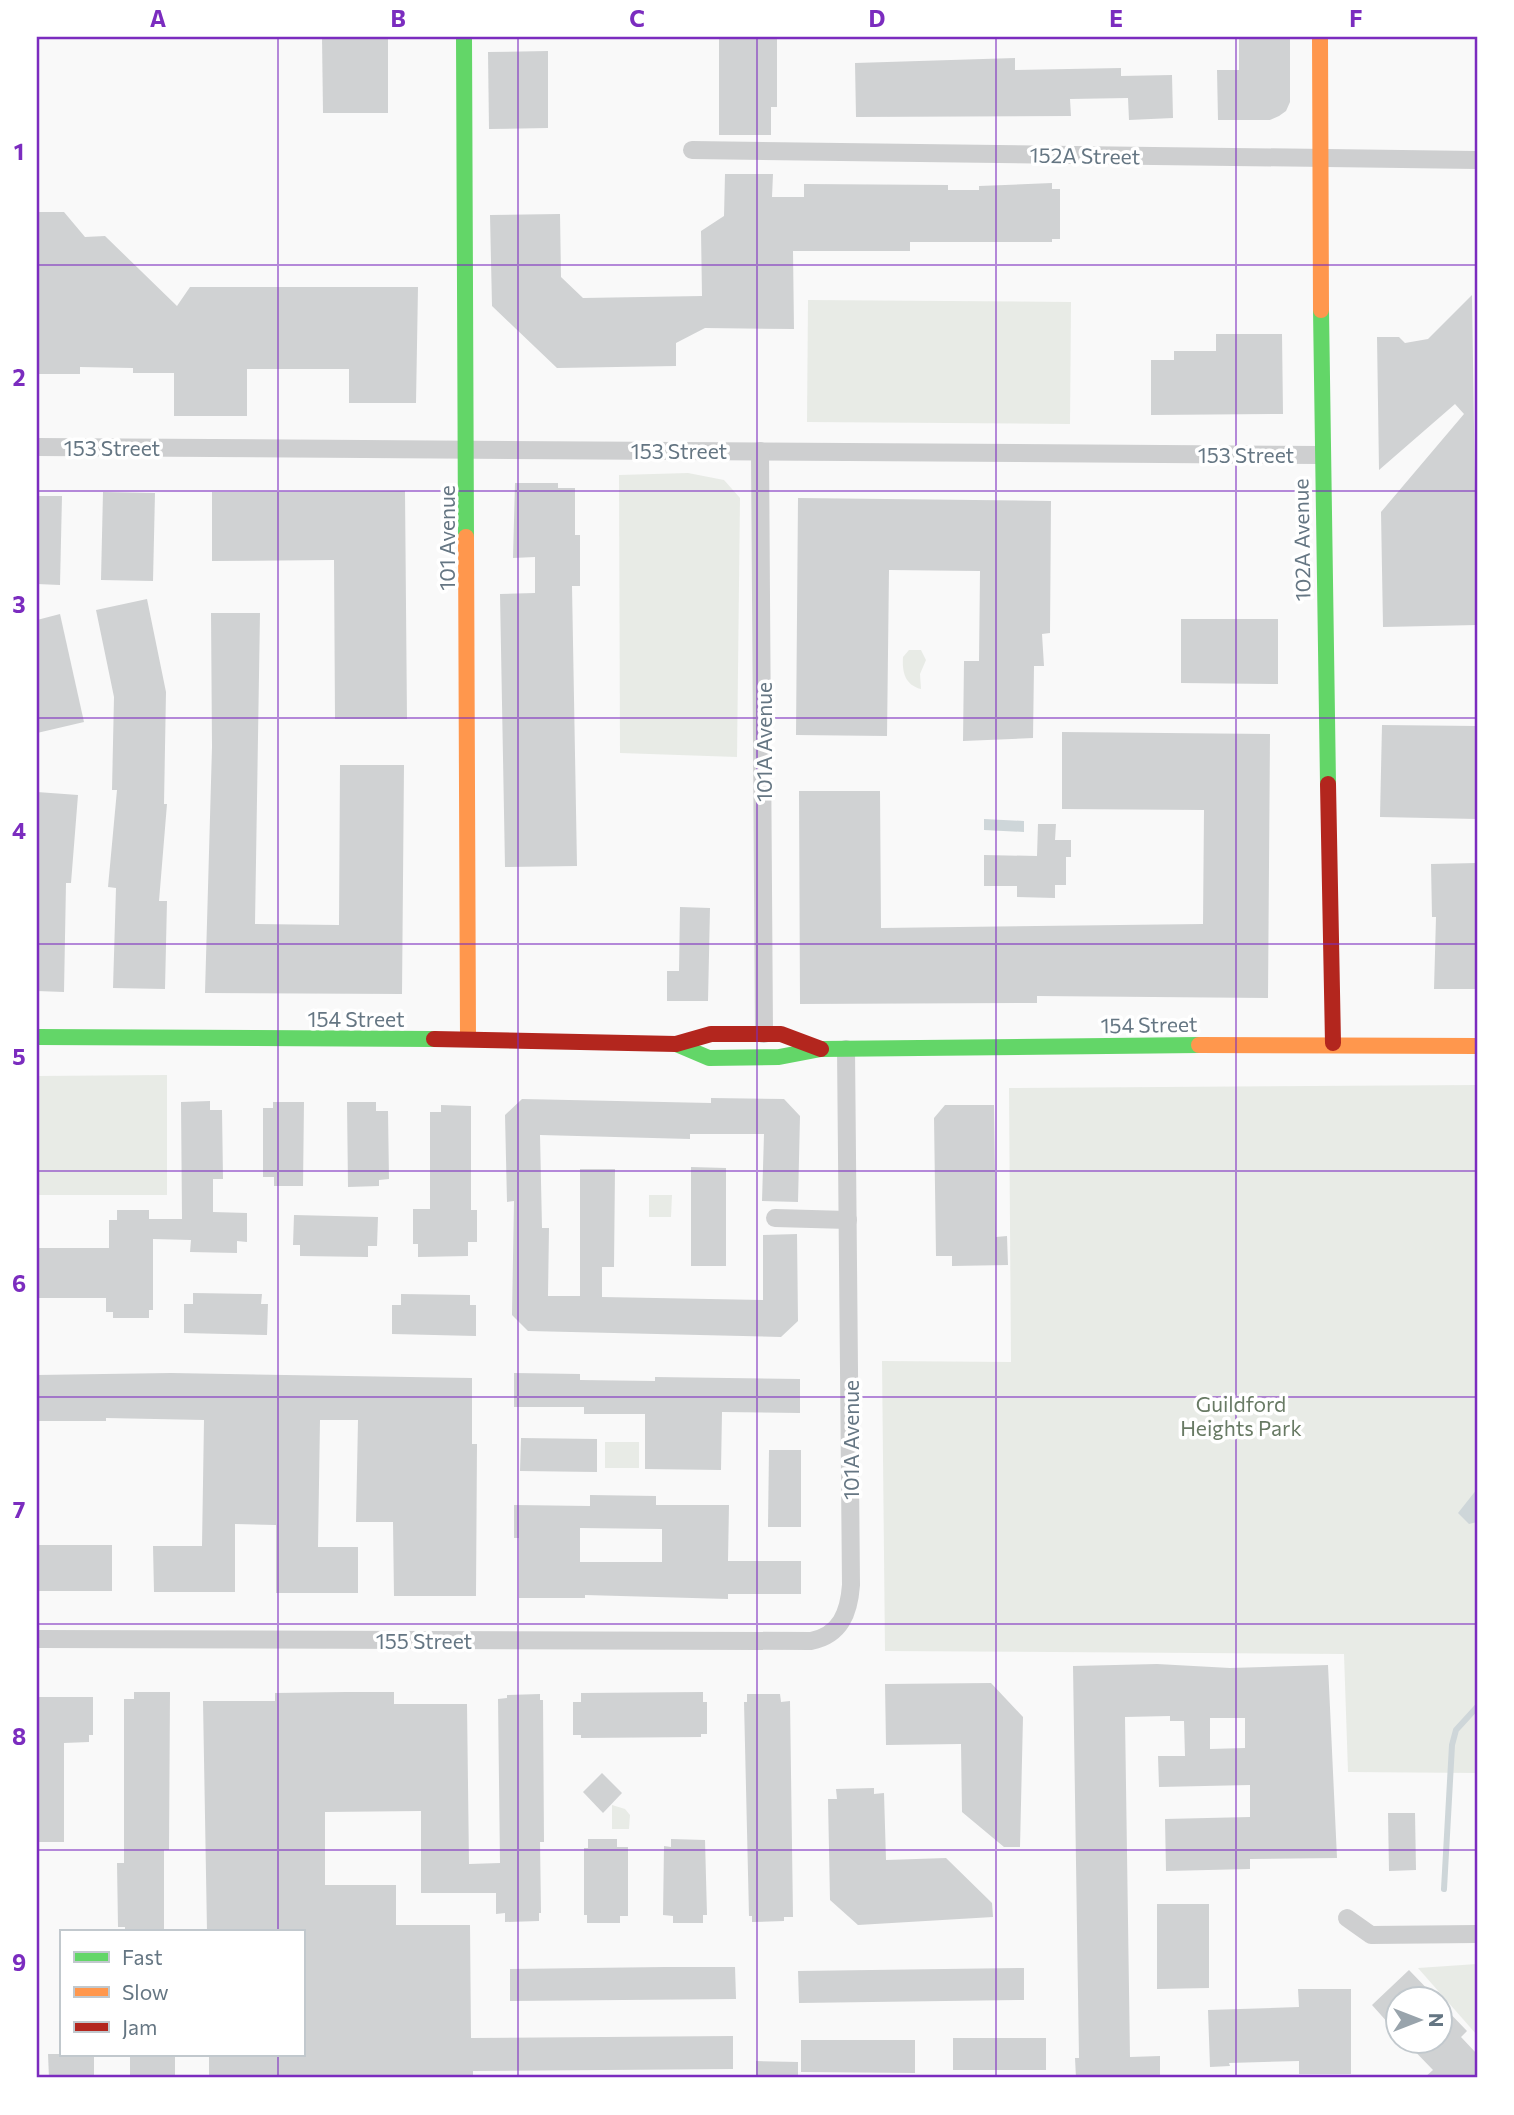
<svg xmlns="http://www.w3.org/2000/svg" width="1514" height="2115" viewBox="0 0 1514 2115" font-family="Commissioner,sans-serif">
<rect width="100%" height="100%" fill="#f9f9f9"/>
<!-- green -->
<g fill="#e8ebe6">
<polygon points="808,300 1071,302 1070,424 807,422"/>
<polygon points="688,473 724,480 740,498 737,757 620,753 619,475"/>
<path d="M909 650H921L926 660 920 674 921 689C905 685 902 672 903 657Z"/>
<polygon points="167,1075 167,1195 37,1195 37,1076"/>
<polygon points="1477,1085 1477,1773 1348,1772 1344,1654 885,1651 882,1361 1011,1362 1009,1088"/>
<polygon points="649,1195 672,1195 671,1217 649,1217"/>
<rect x="605" y="1442" width="34" height="26"/>
<polygon points="612,1805 625,1809 630,1815 629,1829 612,1829"/>
<polygon points="1477,1964 1477,2035 1418,1968"/>
</g>
<!-- water -->
<g fill="#ced6d9">
<polygon points="984,819 1024,821 1024,832 984,830"/>
<polygon points="1477,1489 1477,1522 1469,1524 1458,1513"/>
</g>
<g fill="none" stroke-linecap="round" stroke-linejoin="round">
<!-- stream -->
<polyline stroke="#ced6d9" stroke-width="6" points="1444,1889 1452,1745 1456,1730 1477,1707"/>
</g>
<!-- building -->
<g fill="#d0d2d3" fill-rule="evenodd">
<polygon points="322,37 388,37 388,113 323,113"/>
<polygon points="719,37 777,37 777,107 771,107 771,135 719,135"/>
<polygon points="1239,37 1290,37 1290,102 1286,111 1279,116 1270,120 1218,120 1217,70 1239,70"/>
<polygon points="548,51 548,128 489,129 488,52"/>
<polygon points="1015,58 1015,70 1121,68 1121,76 1172,75 1173,118 1129,120 1128,98 1070,99 1071,116 856,117 855,63"/>
<polygon points="725,174 773,174 772,197 804,197 804,184 948,185 948,190 979,190 979,186 1052,183 1052,189 1060,189 1060,239 1052,239 1052,242 910,242 910,251 793,251 794,329 705,328 676,343 676,366 557,368 492,306 490,215 560,214 561,277 583,298 702,296 701,231 724,216"/>
<polygon points="37,212 64,212 85,237 105,236 177,306 190,287 418,287 416,403 349,403 349,369 247,369 247,416 174,416 174,373 133,373 133,368 80,367 80,374 37,374"/>
<polygon points="1472,295 1477,625 1383,627 1381,512 1464,414 1455,404 1379,470 1377,337 1399,337 1405,343 1428,339"/>
<polygon points="1216,334 1282,334 1283,414 1151,415 1151,360 1174,360 1174,351 1216,351"/>
<polygon points="515,483 558,483 558,488 575,488 575,535 580,535 580,586 572,586 577,866 505,867 500,594 535,593 535,557 513,558"/>
<polygon points="405,491 407,719 335,719 334,560 212,561 212,492"/>
<polygon points="103,492 155,493 153,581 101,580"/>
<polygon points="37,496 62,496 60,585 37,584"/>
<polygon points="798,498 1051,501 1050,633 1042,634 1044,666 1034,666 1033,738 963,741 964,661 979,661 980,571 889,570 887,736 796,735"/>
<polygon points="147,599 166,692 164,804 167,804 159,901 167,901 165,989 113,988 116,888 108,887 117,790 112,790 114,697 96,610"/>
<polygon points="211,613 260,613 255,924 339,925 340,765 404,765 402,994 205,993 212,747"/>
<polygon points="60,614 84,722 37,733 37,620"/>
<polygon points="1181,619 1278,619 1278,684 1181,683"/>
<polygon points="1382,725 1477,726 1477,819 1380,817"/>
<polygon points="1062,732 1270,734 1268,998 1037,996 1037,1003 800,1004 799,791 880,791 881,928 1203,924 1204,810 1062,809"/>
<polygon points="37,792 78,795 71,883 66,883 64,992 37,991"/>
<polygon points="1038,824 1056,824 1055,840 1071,840 1071,857 1066,857 1066,885 1055,885 1055,898 1017,897 1017,886 984,886 984,855 1037,856"/>
<polygon points="1477,863 1477,989 1434,989 1436,917 1432,917 1431,864"/>
<polygon points="680,907 710,908 708,1001 667,1001 667,971 679,971"/>
<polygon points="711,1098 784,1099 800,1116 798,1202 762,1201 764,1134 690,1134 690,1139 540,1135 542,1228 549,1228 548,1296 580,1296 580,1169 615,1169 614,1267 602,1267 602,1297 763,1300 763,1235 797,1234 798,1321 781,1337 528,1331 512,1315 514,1201 507,1202 505,1115 522,1099 711,1103"/>
<polygon points="210,1101 210,1110 222,1110 223,1179 213,1179 213,1212 247,1213 247,1242 237,1241 237,1253 190,1252 191,1240 153,1239 153,1310 149,1310 149,1318 113,1318 113,1312 106,1312 106,1298 37,1298 37,1248 109,1248 109,1220 117,1220 117,1210 149,1210 149,1219 182,1219 181,1102"/>
<polygon points="273,1102 304,1102 303,1186 274,1186 274,1177 263,1177 263,1108 273,1108"/>
<polygon points="347,1102 376,1102 376,1111 388,1111 389,1179 379,1180 379,1186 348,1187"/>
<polygon points="441,1105 471,1106 471,1210 477,1210 477,1242 468,1242 468,1256 418,1257 418,1244 413,1244 413,1209 430,1209 430,1112 441,1112"/>
<polygon points="945,1105 994,1105 996,1237 1007,1236 1008,1265 952,1266 952,1256 936,1256 934,1118"/>
<polygon points="691,1167 726,1168 726,1266 691,1266"/>
<polygon points="294,1215 378,1217 377,1246 368,1246 368,1257 300,1256 300,1245 293,1245"/>
<polygon points="193,1293 262,1294 261,1304 268,1304 267,1335 184,1333 184,1304 193,1304"/>
<polygon points="401,1294 470,1295 470,1305 476,1305 476,1336 392,1334 392,1305 401,1305"/>
<polygon points="171,1373 472,1378 472,1444 477,1444 476,1596 394,1596 393,1522 356,1522 358,1420 320,1420 318,1547 358,1547 358,1593 276,1593 276,1525 235,1524 235,1592 154,1592 153,1546 202,1546 204,1420 106,1418 106,1421 37,1421 37,1375"/>
<polygon points="514,1373 580,1374 580,1380 655,1381 655,1377 800,1379 800,1413 722,1412 721,1470 645,1469 645,1414 584,1414 584,1407 514,1407"/>
<polygon points="521,1438 597,1439 597,1472 520,1471"/>
<polygon points="769,1450 801,1450 801,1527 768,1527"/>
<path d="M590 1495 656 1496V1505H729L728 1561H801V1594H728V1599L585 1595V1598H519V1538H514V1505L590 1506ZM580 1528 662 1529V1562H580Z"/>
<rect x="37" y="1545" width="75" height="46"/>
<path d="M1157 1664 1230 1668 1328 1665 1337 1858 1250 1859V1869L1166 1871 1165 1819 1250 1817V1785L1159 1787 1158 1756H1185L1184 1721H1170V1716L1125 1717 1130 2057 1160 2056V2078H1076L1075 2058H1079L1073 1666ZM1210 1718H1245V1748L1210 1749Z"/>
<polygon points="991,1683 1023,1717 1020,1847 1004,1847 962,1812 961,1744 886,1745 885,1684"/>
<polygon points="134,1692 170,1692 169,1850 164,1850 164,1931 125,1931 125,1927 118,1927 117,1863 124,1863 124,1699 134,1699"/>
<polygon points="346,1692 394,1692 394,1704 467,1704 469,1864 500,1863 498,1699 507,1698 507,1695 540,1694 540,1700 543,1700 544,1842 540,1842 541,1913 539,1913 539,1921 505,1922 505,1913 496,1914 496,1893 421,1893 421,1811 325,1812 325,1885 396,1885 396,1925 470,1925 471,2038 733,2036 733,2069 473,2071 473,2078 209,2078 209,2056 303,2054 303,1931 207,1931 203,1701 275,1701 275,1693"/>
<polygon points="703,1692 703,1702 707,1702 707,1734 701,1734 701,1737 581,1738 581,1735 573,1735 573,1702 581,1702 581,1693"/>
<polygon points="747,1694 780,1694 781,1702 790,1701 793,1917 784,1917 784,1921 752,1922 752,1916 749,1916 744,1702 747,1702"/>
<polygon points="37,1697 93,1697 93,1735 89,1735 89,1742 64,1743 64,1842 37,1842"/>
<polygon points="602,1773 622,1793 603,1813 583,1792"/>
<polygon points="874,1788 874,1794 884,1793 886,1860 946,1858 992,1903 993,1917 858,1925 830,1900 828,1799 837,1799 836,1789"/>
<polygon points="1388,1813 1415,1813 1416,1870 1389,1871"/>
<polygon points="588,1839 617,1839 617,1847 628,1847 628,1916 620,1916 620,1923 587,1923 587,1915 584,1915 584,1848 588,1848"/>
<polygon points="671,1839 705,1840 707,1915 703,1915 703,1923 673,1923 673,1916 663,1915 664,1846 671,1847"/>
<polygon points="1157,1904 1209,1904 1209,1988 1157,1989"/>
<polygon points="665,1967 735,1967 736,1999 510,2001 510,1969"/>
<polygon points="1024,1968 1024,2000 799,2003 798,1971"/>
<polygon points="1409,1970 1437,1999 1398,1999 1398,2034 1372,2005"/>
<polygon points="1298,1989 1351,1989 1351,2074 1299,2074 1299,2061 1229,2063 1230,2066 1210,2067 1208,2010 1299,2007"/>
<polygon points="1440,2003 1467,2031 1461,2037 1477,2054 1477,2078 1424,2078 1433,2070 1405,2041 1440,2041"/>
<rect x="953" y="2038" width="93" height="32"/>
<polygon points="801,2040 915,2040 915,2073 801,2072"/>
<polygon points="48,2054 94,2054 94,2078 49,2078"/>
<rect x="130" y="2054" width="45" height="24"/>
<polygon points="756,2061 798,2062 798,2078 756,2078"/>
</g>
<g fill="none" stroke-linecap="round" stroke-linejoin="round">
<!-- street -->
<g stroke="#cecfd0" stroke-width="18">
<polyline points="692,150 1477,160"/>
<polyline points="37,447 1321,455"/>
<polyline points="760,451 764,1034"/>
<polyline points="775,1218 848,1220"/>
<path d="M37 1639 811 1641C841 1635 849 1612 851 1585L846 1049"/>
<polyline points="1347,1918 1371,1935 1477,1934"/>
</g>
<!-- fast -->
<g stroke="#63d668" stroke-width="16">
<polyline points="464,37 466,537"/>
<polyline points="1321,310 1328,784"/>
<polyline points="37,1037 434,1039"/>
<polyline points="676,1044 709,1058 779,1057 821,1049 1199,1045"/>
</g>
<!-- slow -->
<g stroke="#ff974d" stroke-width="16">
<polyline points="1320,37 1321,310"/>
<polyline points="466,537 468,1039"/>
<polyline points="1199,1045 1477,1046"/>
</g>
<!-- jam -->
<g stroke="#b3261e" stroke-width="16">
<polyline points="1328,784 1333,1043"/>
<polyline points="434,1039 676,1044 711,1034 781,1034 821,1049"/>
</g>
</g>
<!-- grid -->
<path fill="none" stroke="#7b2cbf" stroke-width="2" stroke-opacity="0.55" d="M278 37V1931M518 37V2078M757 37V2078M996 37V2078M1236 37V2078M37 265H1477M37 491H1477M37 718H1477M37 944H1477M37 1171H1477M37 1397H1477M37 1624H1477M37 1850H1477M278 2054V2078"/>
<g text-anchor="middle" dominant-baseline="central" stroke-width="7" stroke-linejoin="round" paint-order="stroke">
<!-- street labels -->
<g font-size="21" fill="#657683" stroke="#fff">
<text transform="translate(1085 155) rotate(1)">152A Street</text>
<text x="112" y="447">153 Street</text>
<text x="679" y="450">153 Street</text>
<text x="1246" y="454">153 Street</text>
<text transform="translate(446 538) rotate(-90)">101 Avenue</text>
<text transform="translate(1301 540) rotate(-91)">102A Avenue</text>
<text transform="translate(763 742) rotate(-90)">101A Avenue</text>
<text x="356" y="1018">154 Street</text>
<text transform="translate(1149 1024) rotate(-1)">154 Street</text>
<text transform="translate(850 1440) rotate(-90)">101A Avenue</text>
<text x="424" y="1640">155 Street</text>
</g>
<!-- park labels -->
<g font-size="21" fill="#687a64" stroke="#fff">
<text x="1241" y="1403">Guildford<tspan x="1241" dy="24">Heights Park</tspan></text>
</g>
</g>
<!-- border -->
<rect width="1514" height="2115" fill="none" stroke="#ffffff" stroke-width="77"/>
<!-- legend -->
<rect x="60" y="1930" width="245" height="126" fill="#ffffff" stroke="#c1c8cd" stroke-width="2"/>
<rect x="74" y="1952" width="35" height="10" fill="#63d668" stroke="#c1c8cd" stroke-width="2"/>
<text x="122" y="1965" font-size="21" fill="#657683">Fast</text>
<rect x="74" y="1987" width="35" height="10" fill="#ff974d" stroke="#c1c8cd" stroke-width="2"/>
<text x="122" y="2000" font-size="21" fill="#657683">Slow</text>
<rect x="74" y="2022" width="35" height="10" fill="#b3261e" stroke="#c1c8cd" stroke-width="2"/>
<text x="122" y="2035" font-size="21" fill="#657683">Jam</text>
<!-- north arrow -->
<g transform="translate(1419 2020) rotate(90)"><circle r="33" fill="#ffffff" stroke="#c1c8cd" stroke-width="2"/>
<path d="M0-5L12 26L0 18L-12 26Z" fill="#99a4ac"/>
<text y="-10" font-size="19" font-weight="bold" text-anchor="middle" fill="#657683">N</text>
</g>
<rect x="38" y="38" width="1438" height="2038" fill="none" stroke="#7b2cbf" stroke-width="2.5"/>
<g font-size="23" text-anchor="middle" font-weight="bold" fill="#7b2cbf">
<text x="158" y="27">A</text>
<text x="398" y="27">B</text>
<text x="637" y="27">C</text>
<text x="877" y="27">D</text>
<text x="1116" y="27">E</text>
<text x="1356" y="27">F</text>
<text x="19" y="160">1</text>
<text x="19" y="386">2</text>
<text x="19" y="613">3</text>
<text x="19" y="839">4</text>
<text x="19" y="1065">5</text>
<text x="19" y="1292">6</text>
<text x="19" y="1518">7</text>
<text x="19" y="1745">8</text>
<text x="19" y="1971">9</text>
</g>
</svg>
